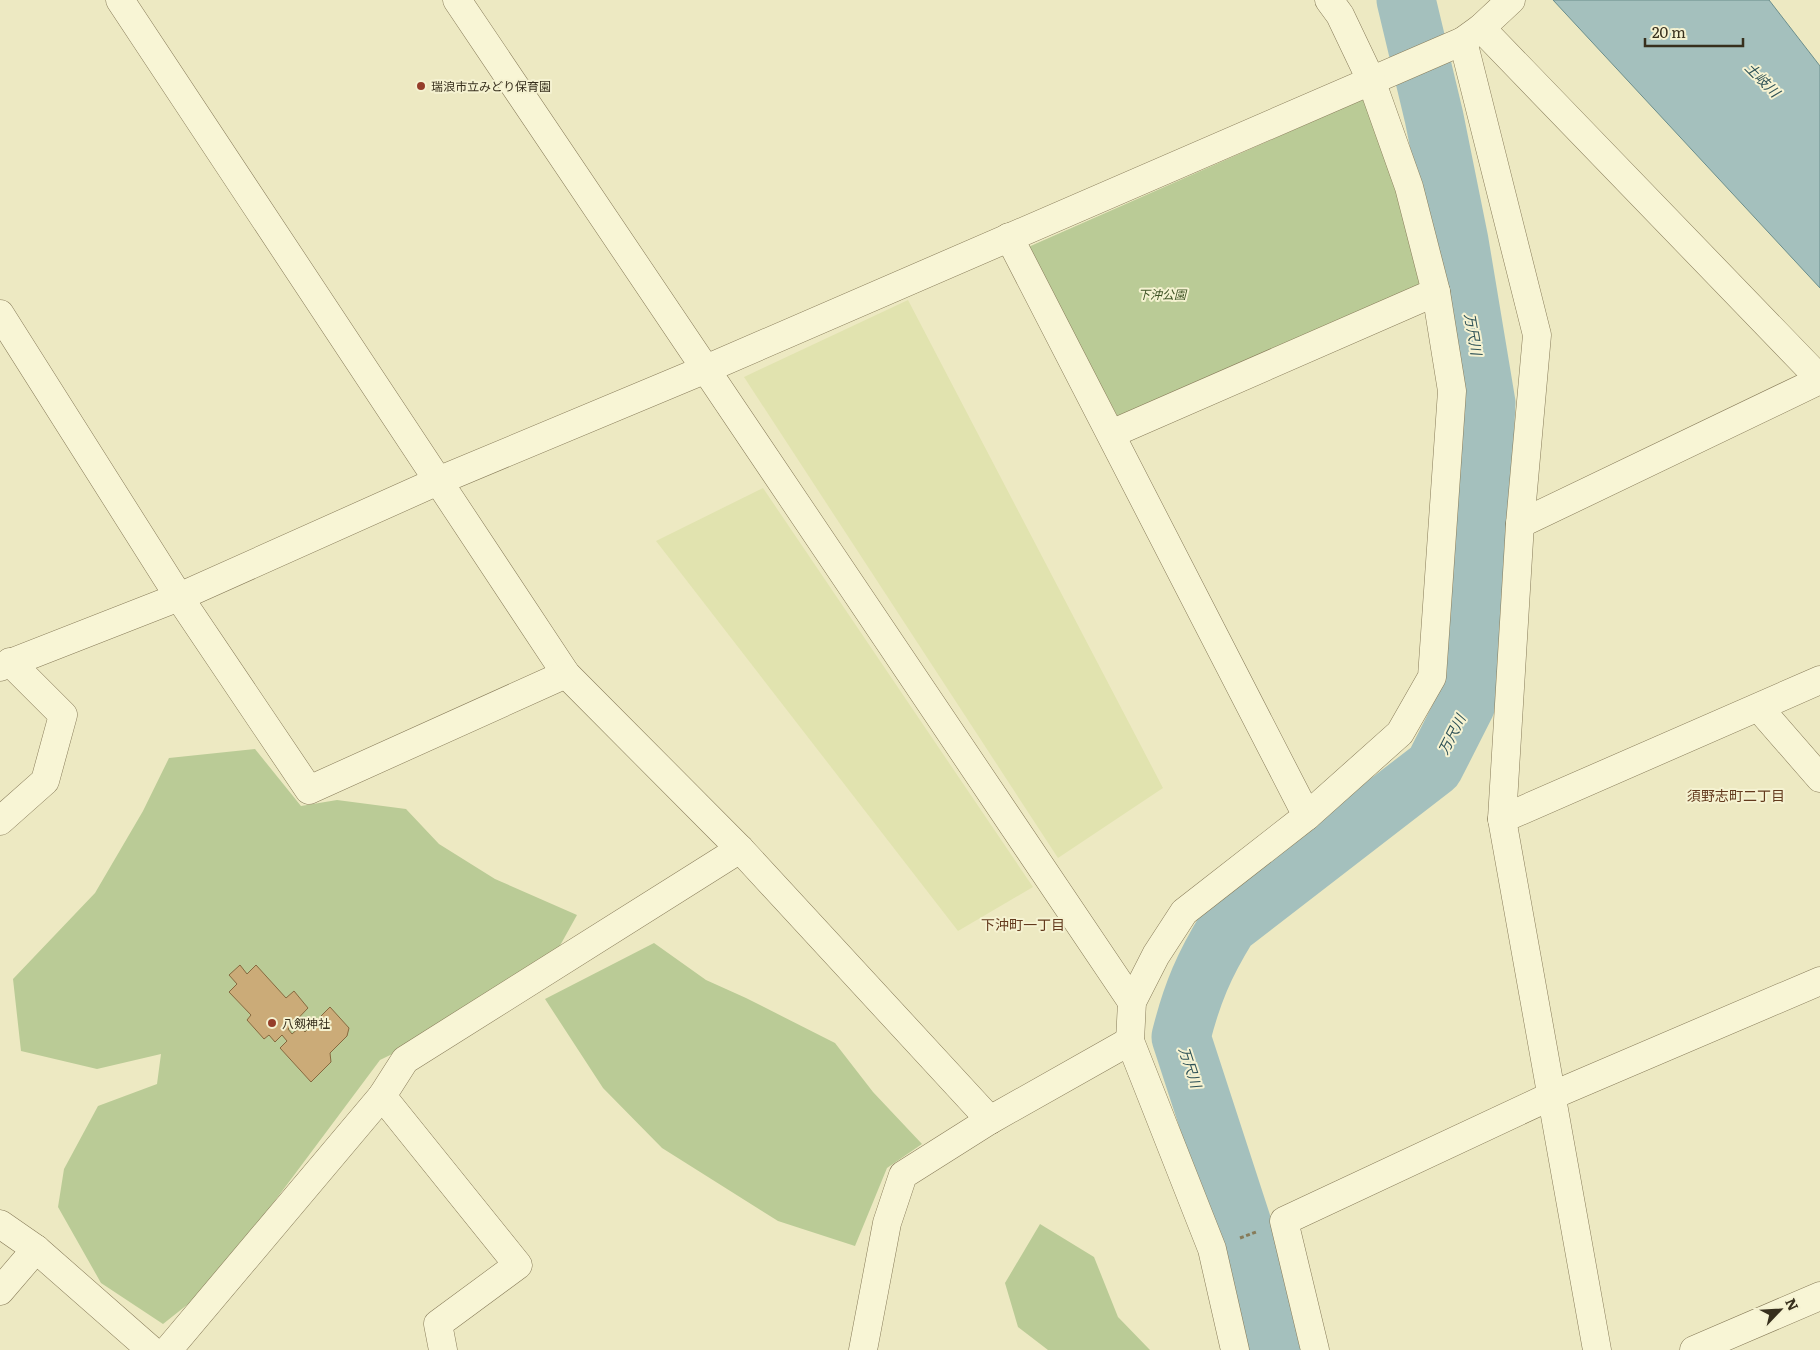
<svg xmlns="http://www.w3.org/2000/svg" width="1820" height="1350" viewBox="0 0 1820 1350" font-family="Literata,'Noto Sans JP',serif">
<rect width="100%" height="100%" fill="#ede9c2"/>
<!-- farmland -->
<g fill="#e1e3af">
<polygon points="908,300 1163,788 1058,858 744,377"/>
<polygon points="763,488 1033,887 958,931 656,541"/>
</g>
<!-- green -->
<g fill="#bacb96">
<polygon points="1368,97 1425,282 1119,419 1026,248"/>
<polygon points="255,749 301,806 337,800 406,809 439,844 495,879 577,915 557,951 425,1038 380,1060 212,1285 163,1324 101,1283 58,1207 64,1169 98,1106 157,1084 161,1054 97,1069 21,1051 13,979 95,893 143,811 169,758"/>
<polygon points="654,943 706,980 746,998 835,1043 873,1092 922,1144 887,1168 855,1246 778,1221 662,1148 603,1088 545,999"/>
<polygon points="1040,1224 1094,1257 1118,1317 1150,1350 1048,1350 1018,1327 1005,1283"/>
</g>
<!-- water -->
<polygon fill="#a4c0bd" stroke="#6b8e8c" points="1553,0 1769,0 1820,66 1820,288"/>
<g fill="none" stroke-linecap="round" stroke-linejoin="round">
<!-- river -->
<path stroke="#a4c0bd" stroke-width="59" d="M1272 1350 1271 1313 1181 1037C1192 993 1204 965 1228 926L1434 767 1466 704 1478 569 1486 403 1459 241 1434 117 1406 0"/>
</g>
<!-- building -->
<polygon fill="#cbab78" stroke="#86693f" points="240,965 247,974 256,965 286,998 294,991 308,1008 288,1029 292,1034 300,1027 305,1032 330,1007 349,1028 347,1036 330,1053 331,1062 311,1082 280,1048 287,1041 282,1035 275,1042 269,1035 264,1039 247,1020 251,1015 229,992 237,984 229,975"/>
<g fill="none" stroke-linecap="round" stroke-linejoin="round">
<!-- street casing -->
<g stroke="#877b59" stroke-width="29">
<g id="street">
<polyline points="120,0 566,674 740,849 990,1120"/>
<polyline points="457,0 1132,1002"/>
<polyline points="1481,28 1820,379"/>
<polyline points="1463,41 1537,335 1520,524 1502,819 1597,1350"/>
<polyline points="1009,237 1307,816 1184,912 1156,955 1132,1002 1130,1041 1212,1249 1235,1350"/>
<polyline points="0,314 179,597 309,790 566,674"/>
<polyline points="1111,434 1436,292"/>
<polyline points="1520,524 1820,380"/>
<polyline points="0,667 179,597 438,481 706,369 1463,41 1481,28 1511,0"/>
<polyline points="1759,708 1820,778"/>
<polyline points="1307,816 1400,733 1432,677 1452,391 1436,292 1409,187 1371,80 1340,15 1329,0"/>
<polyline points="1502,819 1820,680"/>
<polyline points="0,821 45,781 63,715 10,662"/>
<polyline points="382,1096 518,1265 438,1324 443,1350"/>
<polyline points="0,1224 36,1249 151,1350"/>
<polyline points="0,1291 36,1249"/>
<polyline points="168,1350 382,1096 405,1060 740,849"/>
<polyline points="863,1350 887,1223 903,1175 990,1120 1130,1041"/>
<polyline points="1315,1350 1284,1221 1551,1096 1820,981"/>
<polyline points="1694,1350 1820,1296"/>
</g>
</g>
<!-- path -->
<polyline stroke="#877b59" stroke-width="3" stroke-dasharray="4 2.5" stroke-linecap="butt" points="1240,1238 1256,1232"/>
<!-- street -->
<use href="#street" stroke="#f8f5d5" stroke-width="28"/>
</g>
<!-- markers -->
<g fill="#953e2a" stroke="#f5f2d1" stroke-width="2">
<circle cx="421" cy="86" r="5"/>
<circle cx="272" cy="1023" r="5"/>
</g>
<g text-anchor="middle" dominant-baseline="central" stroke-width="4" stroke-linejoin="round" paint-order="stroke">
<!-- poi labels -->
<g font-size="12" fill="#372f1d" stroke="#f5f2d1" text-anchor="start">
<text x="431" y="86">瑞浪市立みどり保育園</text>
<text x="282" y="1023">八剱神社</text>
</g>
<!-- park labels -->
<g font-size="12" font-style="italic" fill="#3e5324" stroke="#f5f2d1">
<text x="1162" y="294">下沖公園</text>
</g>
<!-- water labels -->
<g font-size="14" font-style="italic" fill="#2d5156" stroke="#f5f2d1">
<text transform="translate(1763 79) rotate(45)">土岐川</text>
<text transform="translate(1474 334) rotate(80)">万尺川</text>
<text transform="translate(1451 734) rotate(-63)">万尺川</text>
<text transform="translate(1191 1067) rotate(72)">万尺川</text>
</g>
<!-- neighbourhood labels -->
<g font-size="14" fill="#633a1d" stroke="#f5f2d1">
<text x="1736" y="795">須野志町二丁目</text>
<text x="1023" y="924">下沖町一丁目</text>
</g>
</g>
<!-- north arrow -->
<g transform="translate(1780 1310) rotate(65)" stroke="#f5f2d1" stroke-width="4" paint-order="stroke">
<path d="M0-4L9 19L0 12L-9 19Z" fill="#372f1d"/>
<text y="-8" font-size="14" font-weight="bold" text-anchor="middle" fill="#372f1d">N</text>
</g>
<!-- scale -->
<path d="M1645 38v8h98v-8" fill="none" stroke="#372f1d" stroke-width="2.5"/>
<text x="1652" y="38" font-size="15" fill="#372f1d" stroke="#f5f2d1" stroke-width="4" paint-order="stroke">20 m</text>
</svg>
